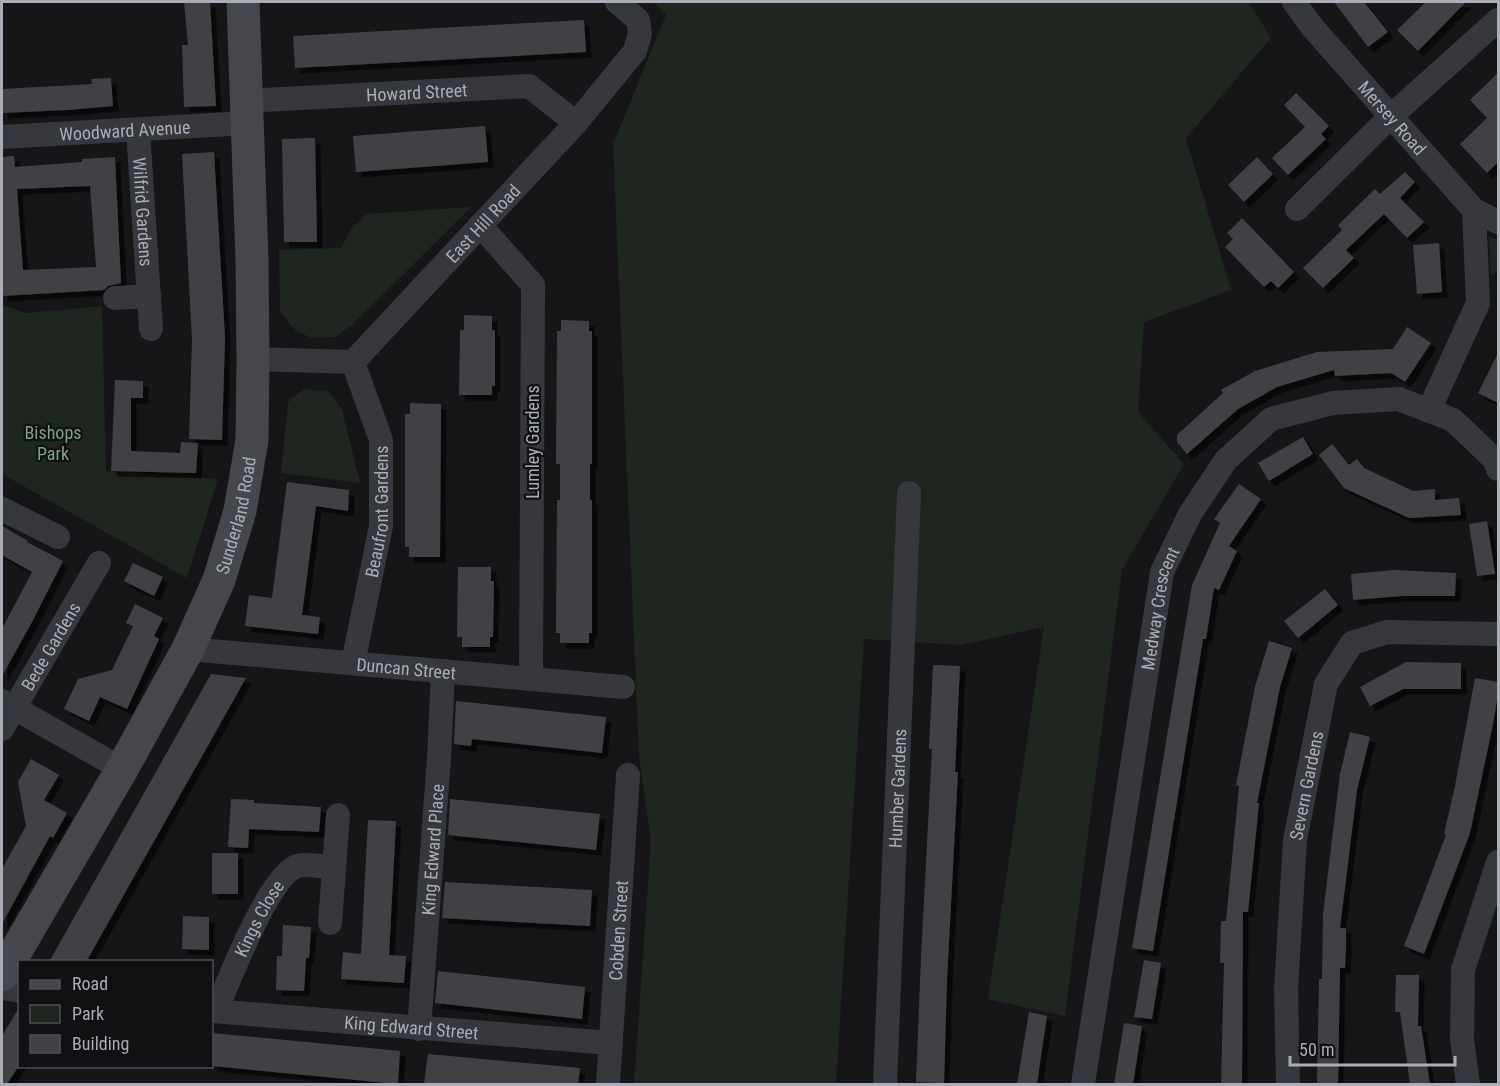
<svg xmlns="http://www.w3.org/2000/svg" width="1500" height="1086" viewBox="0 0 1500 1086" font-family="'Roboto Condensed',sans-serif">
<defs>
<filter id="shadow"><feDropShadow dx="5.5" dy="5.5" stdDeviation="0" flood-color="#0009"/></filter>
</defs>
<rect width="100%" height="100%" fill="#161618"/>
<!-- green -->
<g fill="#1e261f">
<polygon points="653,2 1249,2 1271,38 1186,138 1231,290 1144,322 1138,412 1184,464 1122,570 1065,1016 988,999 1044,627 960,645 864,639 836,1084 634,1084 651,841 639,756 613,144 666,15"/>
<polygon points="471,207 353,324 335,337 312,338 296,331 280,311 279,250 341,248 351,229 367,214"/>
<polygon points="1489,237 1498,240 1498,271 1491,276"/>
<polygon points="2,305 26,313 102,306 106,471 218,479 187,578 2,474"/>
<polygon points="304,389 329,391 342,409 360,483 281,473 288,402"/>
</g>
<!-- building -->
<g fill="#404145" fill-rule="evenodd" filter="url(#shadow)">
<polygon points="184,2 210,2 216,106 184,107 182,45 188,45"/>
<polygon points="1334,2 1364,2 1388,32 1368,47"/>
<polygon points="1426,2 1466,2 1418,51 1397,30"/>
<polygon points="584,20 586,52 295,68 293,36"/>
<polygon points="1498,73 1498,162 1487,173 1460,144 1487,118 1470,100"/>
<polygon points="111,78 113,106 67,110 2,113 2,89 92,84 91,79"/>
<polygon points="1296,93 1329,126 1321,134 1326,139 1288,175 1272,158 1305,127 1284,105"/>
<polygon points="485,126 488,162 356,172 353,136"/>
<polygon points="315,138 317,242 284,242 282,139"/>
<polygon points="214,152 225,337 222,440 189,439 192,339 182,154"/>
<path d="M14 156 15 167 82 162V159L115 157 121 283 108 286 104 290 2 296V157ZM90 186 96 267 23 270 17 189Z"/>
<polygon points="1257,157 1273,174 1244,202 1228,185"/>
<polygon points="1405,172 1415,182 1400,198 1424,222 1407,238 1384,214 1346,250 1354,258 1323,288 1303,268 1342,230 1338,225 1375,189 1380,194"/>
<polygon points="1242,218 1294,272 1278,288 1271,281 1264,287 1225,247 1233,239 1227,233"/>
<polygon points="1439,243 1442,292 1417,294 1413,245"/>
<polygon points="464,315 492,316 492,330 495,330 495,386 492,386 492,395 459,395 460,330 464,330"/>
<polygon points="561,320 589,321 589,331 592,331 592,464 590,464 590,500 592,500 592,633 589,633 589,643 560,643 560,633 556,633 557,500 560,500 560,464 556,464 557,331 561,331"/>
<polygon points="1407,327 1431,343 1405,382 1391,373 1335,376 1334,370 1277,387 1238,409 1187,454 1177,442 1177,435 1223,393 1221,390 1255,371 1317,352 1393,349"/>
<polygon points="1498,353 1498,403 1478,393"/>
<polygon points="115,380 143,381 143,398 131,398 131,451 180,453 181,442 198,443 196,473 111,471"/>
<polygon points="410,403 441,404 440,557 409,557 409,547 405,547 405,414 410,414"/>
<polygon points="1303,437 1313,454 1269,481 1258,463"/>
<polygon points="1332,444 1349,465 1357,459 1364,468 1413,491 1435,489 1435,500 1459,498 1461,515 1409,518 1344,488 1319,455"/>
<polygon points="287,482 349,490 348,511 316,506 302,615 320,617 318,634 245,626 249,595 272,598"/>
<polygon points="1239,484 1261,499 1229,546 1237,551 1219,590 1214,588 1206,639 1203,639 1153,951 1132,948 1192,585 1220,523 1214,519"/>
<polygon points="1487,521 1495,574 1477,576 1469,524"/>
<polygon points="2,526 28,541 27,542 63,561 32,622 2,676 2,629 32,572 2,555"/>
<polygon points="133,563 163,577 154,596 124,581"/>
<polygon points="458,567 491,567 491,581 494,581 493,637 490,637 490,647 462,647 462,637 457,637"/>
<polygon points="1394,570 1456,573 1455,596 1402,596 1353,600 1351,574"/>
<polygon points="1325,589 1338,605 1298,638 1284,621"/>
<polygon points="135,604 163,618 154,636 159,639 127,709 100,697 89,721 64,709 78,679 112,670 133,626 126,623"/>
<polygon points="1269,641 1292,648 1280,687 1257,803 1259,803 1248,912 1243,912 1242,1084 1221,1084 1224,963 1220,963 1221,921 1226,921 1239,786 1236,785 1255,687"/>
<polygon points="1406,662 1461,663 1461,689 1403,689 1370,706 1360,687"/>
<polygon points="933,665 960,666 955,772 958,772 947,979 944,1083 916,1082 921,957 932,749 929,749"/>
<polygon points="211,674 246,678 86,962 49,962"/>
<polygon points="1475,678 1498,682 1498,694 1493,724 1470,833 1424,954 1404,946 1446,835 1444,834 1455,786"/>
<polygon points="456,701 606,717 602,753 472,739 471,746 454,744"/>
<polygon points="1350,732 1370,737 1357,790 1340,928 1346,928 1346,948 1345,968 1340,968 1338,1084 1317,1084 1319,979 1322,979 1323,914 1340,774"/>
<polygon points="31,759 59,775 44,800 67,813 53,838 50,836 2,924 2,869 26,826 18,782"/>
<polygon points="231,799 254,800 254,803 321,807 319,832 249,829 248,848 228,847"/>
<polygon points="450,799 600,814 596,850 448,835"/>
<polygon points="368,820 396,821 389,955 406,956 404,983 341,979 343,952 361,954"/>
<rect x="212" y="853" width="26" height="41"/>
<polygon points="445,882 592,890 590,926 442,918"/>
<polygon points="183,916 209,917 209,950 182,949"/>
<polygon points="283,925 311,927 309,958 306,958 304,991 276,990 277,956 282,956"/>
<polygon points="1144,960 1161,963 1152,1019 1134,1017"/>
<polygon points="438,971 585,987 582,1019 435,1003"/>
<polygon points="1396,975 1419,975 1418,1026 1421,1026 1430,1084 1410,1084 1400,1012 1395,1012"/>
<polygon points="20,1006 20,1064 7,1084 2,1084 2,1036"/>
<polygon points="1029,1012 1047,1016 1039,1070 1037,1084 1017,1084"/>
<polygon points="1124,1023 1142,1026 1133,1084 1114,1084"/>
<polygon points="212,1033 400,1051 398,1084 212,1066"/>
<polygon points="428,1054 580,1068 578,1084 424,1084"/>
</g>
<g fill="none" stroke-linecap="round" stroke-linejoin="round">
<!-- minor -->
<g stroke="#37383d" stroke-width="24">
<path id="s1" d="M1294 2 1313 28 1474 210 1498 222"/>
<path id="s2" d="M245 101 529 86 576 123"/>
<path id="s3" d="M138 130 151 329"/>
<path id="s4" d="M2 137 247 123"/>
<polyline points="1297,209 1390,117 1498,20"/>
<polyline points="480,225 533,285 531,679"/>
<polyline points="115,298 149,296"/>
<path id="s5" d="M253 359 353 362 576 123 635 51 640 33 638 20 617 2"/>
<polyline points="1429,410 1478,303 1474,210"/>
<polyline points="2,509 58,537"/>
<path id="s6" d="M188 649 623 687"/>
<path id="s7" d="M353 663 381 526V440L353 362"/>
<polyline points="2,701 122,769"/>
<path id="s8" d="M2 729 99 563"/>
<polyline points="330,923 338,815"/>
<polyline points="2,988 20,991"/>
<path id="s9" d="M212 1011 611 1043"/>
<path id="s10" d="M216 1011C228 982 269 876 297 866 307 863 324 867 334 868"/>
<path id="s11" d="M419 1029 439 758 443 671"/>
<path id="s12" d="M608 1084 628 775"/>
<path id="s13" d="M885 1084 909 493"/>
<path id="s14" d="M1083 1084 1162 572 1190 514 1226 460 1271 419 1333 403 1399 399 1453 420 1494 459 1498 469"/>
<path id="s15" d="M1288 1084 1286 989 1295 840 1326 684 1352 643 1387 632 1498 634"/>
<polyline points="1468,1084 1462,1040 1463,970 1498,862"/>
</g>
<!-- secondary -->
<path stroke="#45474d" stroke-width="33" id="s16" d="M2 975 122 769 188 649 219 580 240 511 252 440 253 359 252 260 243 2"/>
</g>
<g text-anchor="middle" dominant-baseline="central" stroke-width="4.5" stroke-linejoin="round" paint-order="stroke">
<!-- street labels -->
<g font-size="18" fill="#a8adb8" stroke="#111113">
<text stroke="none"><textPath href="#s2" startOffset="172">Howard Street</textPath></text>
<text stroke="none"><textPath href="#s1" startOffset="152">Mersey Road</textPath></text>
<text stroke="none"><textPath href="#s4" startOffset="123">Woodward Avenue</textPath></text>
<text stroke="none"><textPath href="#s3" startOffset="82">Wilfrid Gardens</textPath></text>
<text stroke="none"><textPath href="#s5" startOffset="290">East Hill Road</textPath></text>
<text transform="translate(532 442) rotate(-90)">Lumley Gardens</text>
<text stroke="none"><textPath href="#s7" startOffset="154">Beaufront Gardens</textPath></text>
<text stroke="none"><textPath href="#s16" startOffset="518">Sunderland Road</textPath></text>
<text stroke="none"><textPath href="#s14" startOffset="482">Medway Crescent</textPath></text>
<text stroke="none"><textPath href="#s8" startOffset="96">Bede Gardens</textPath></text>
<text stroke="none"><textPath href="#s6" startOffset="219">Duncan Street</textPath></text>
<text stroke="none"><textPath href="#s15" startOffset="300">Severn Gardens</textPath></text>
<text stroke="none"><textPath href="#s13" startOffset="296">Humber Gardens</textPath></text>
<text stroke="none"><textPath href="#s11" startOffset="180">King Edward Place</textPath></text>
<text stroke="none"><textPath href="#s10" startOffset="102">Kings Close</textPath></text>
<text stroke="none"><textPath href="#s12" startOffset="154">Cobden Street</textPath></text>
<text stroke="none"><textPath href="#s9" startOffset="200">King Edward Street</textPath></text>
</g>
<!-- park labels -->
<g font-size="18" fill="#7fa381" stroke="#111113">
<text x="53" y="432">Bishops<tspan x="53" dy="21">Park</tspan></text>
</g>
</g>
<!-- border -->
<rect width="1500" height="1086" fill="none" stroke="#a8adb8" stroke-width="6"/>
<!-- legend -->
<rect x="18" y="960" width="195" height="108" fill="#111113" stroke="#4d4f55" stroke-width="1.5"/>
<rect x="30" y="980" width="30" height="9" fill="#45474d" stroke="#4d4f55" stroke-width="1.5"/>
<text x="72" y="990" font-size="18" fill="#a8adb8">Road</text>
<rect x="30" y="1005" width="30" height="18" fill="#1e261f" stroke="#4d4f55" stroke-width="1.5"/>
<text x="72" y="1020" font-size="18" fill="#a8adb8">Park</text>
<rect x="30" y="1035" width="30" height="18" fill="#404145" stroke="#4d4f55" stroke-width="1.5"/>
<text x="72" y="1050" font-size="18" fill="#a8adb8">Building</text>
<!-- scale -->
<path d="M1290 1056v9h165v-9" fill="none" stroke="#a8adb8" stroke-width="3"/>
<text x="1299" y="1056" font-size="18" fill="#a8adb8" stroke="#111113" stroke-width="4.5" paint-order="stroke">50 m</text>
</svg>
